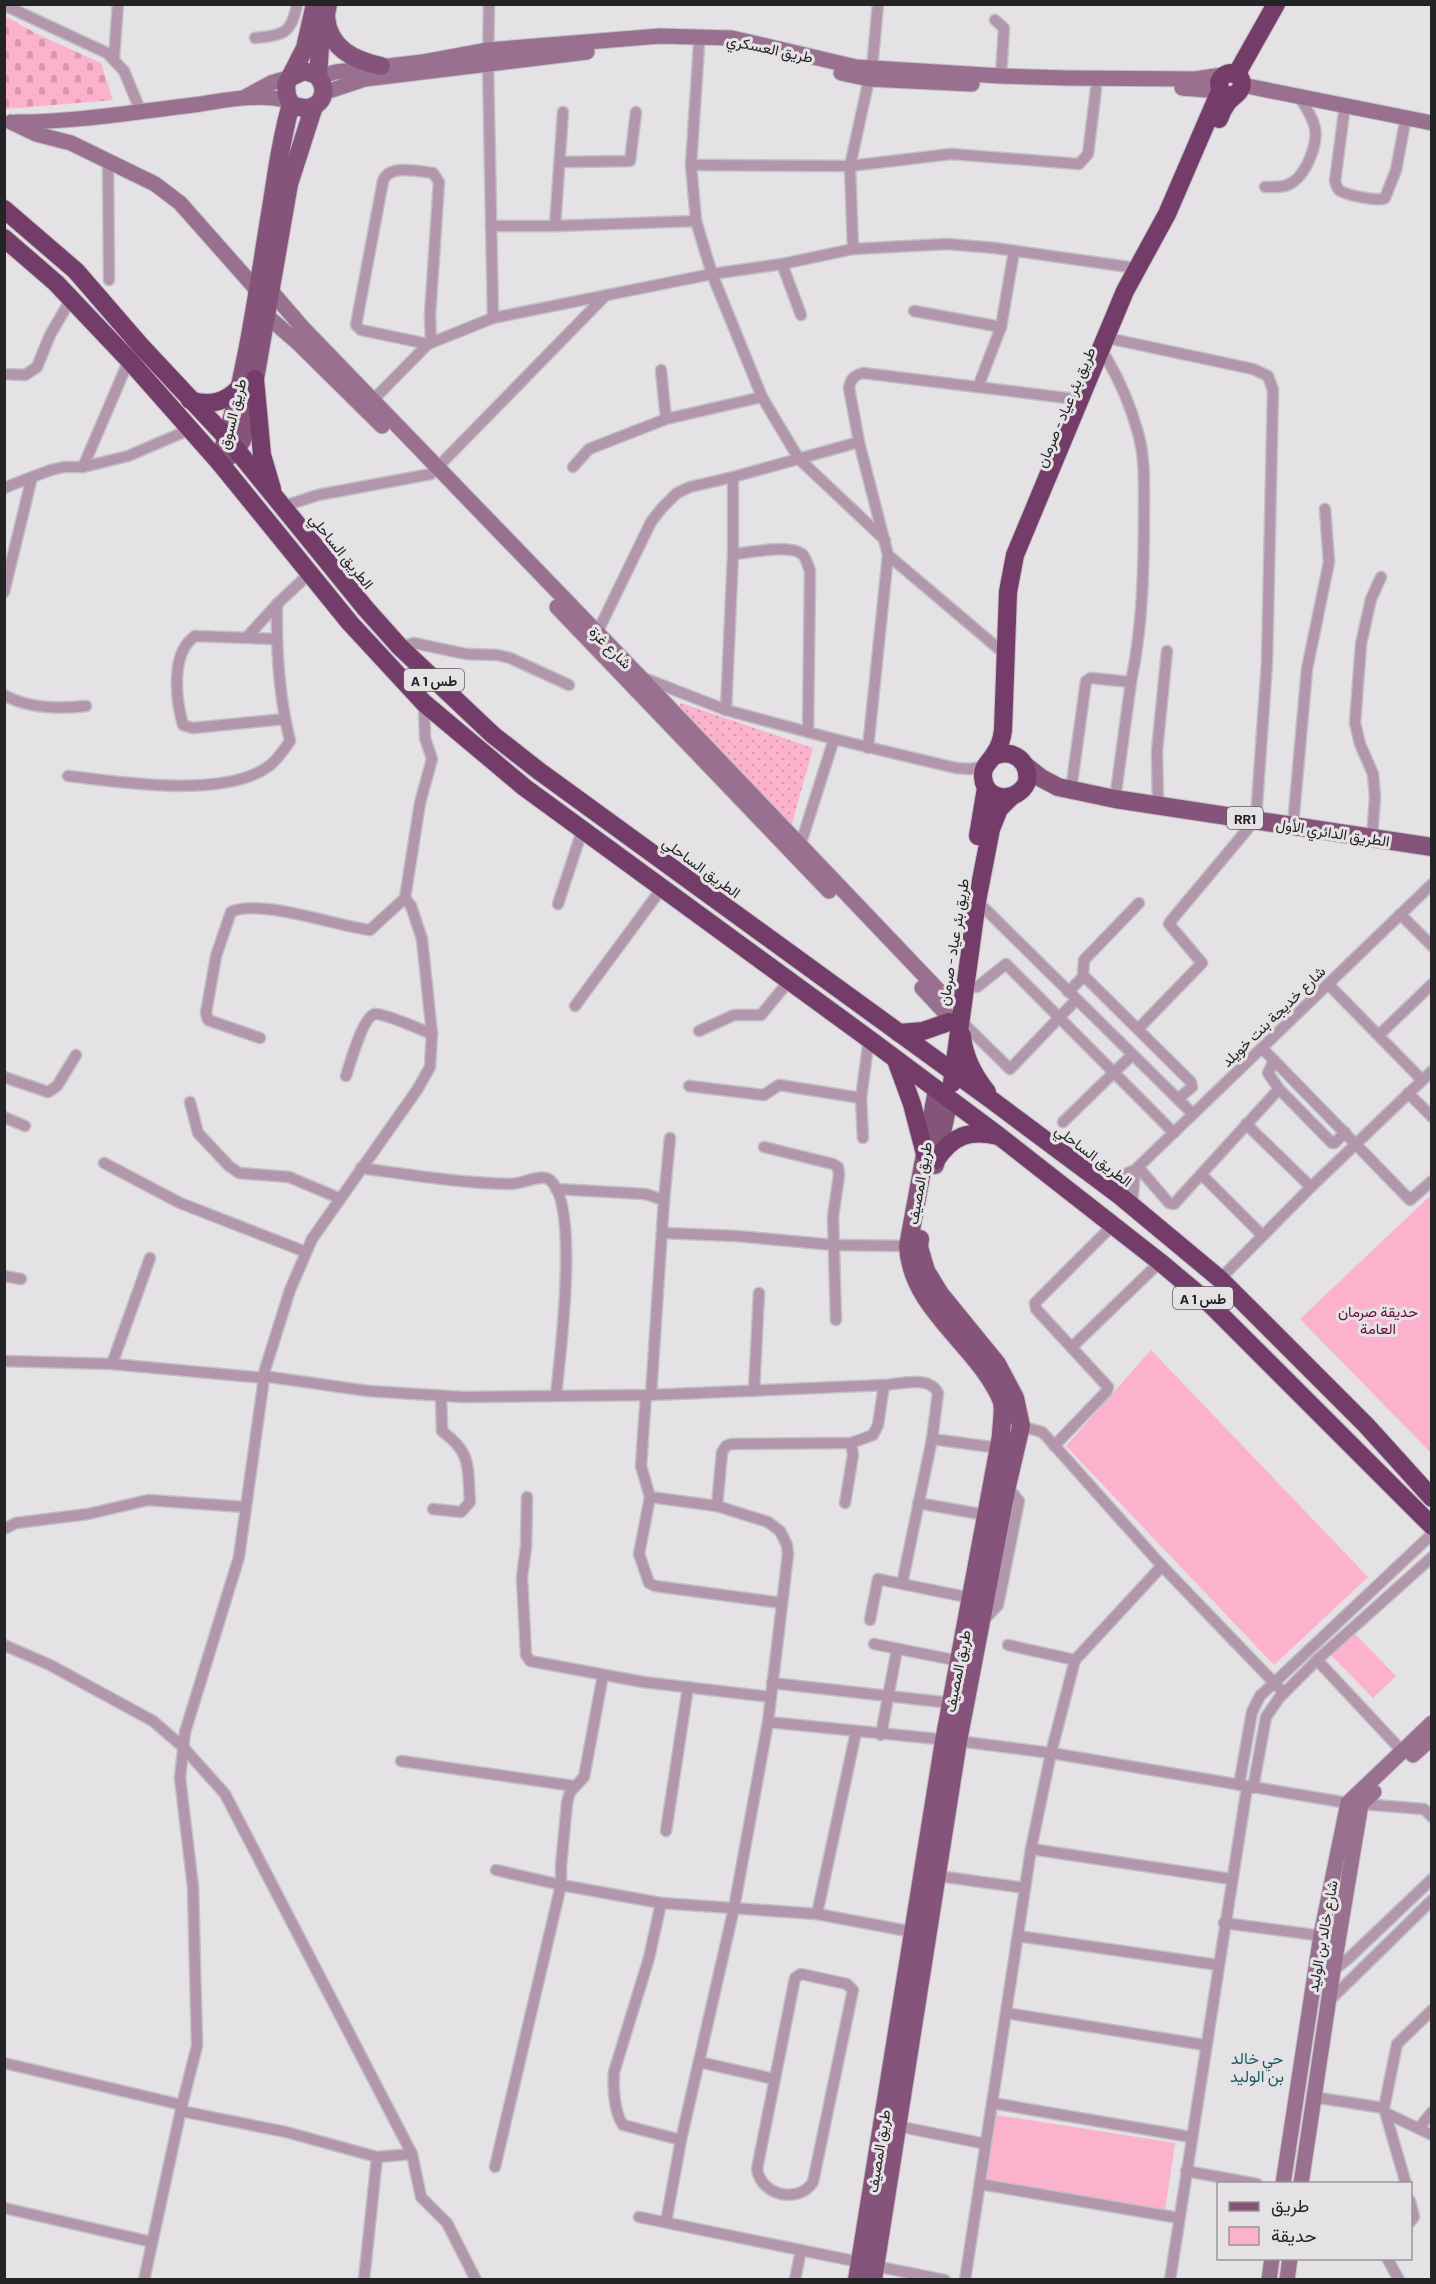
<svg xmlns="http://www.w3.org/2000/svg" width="1436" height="2284" viewBox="0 0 1436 2284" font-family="Barlow,Vazirmatn,sans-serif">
<defs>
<pattern id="cemetery-stones" width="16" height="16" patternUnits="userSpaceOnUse" patternTransform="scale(1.5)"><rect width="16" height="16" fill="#fcb1cc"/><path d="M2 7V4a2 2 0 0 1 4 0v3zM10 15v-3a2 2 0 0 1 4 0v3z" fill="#d898af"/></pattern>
<pattern id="garden-dots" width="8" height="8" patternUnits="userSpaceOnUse" patternTransform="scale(1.5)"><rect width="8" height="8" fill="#fcb1cc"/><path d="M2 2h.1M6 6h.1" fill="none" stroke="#d898af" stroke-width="1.8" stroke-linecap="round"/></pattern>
</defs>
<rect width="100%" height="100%" fill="#e5e2e6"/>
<!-- green -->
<g fill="#fcb1cc">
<polygon points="1431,1195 1431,1453 1300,1319"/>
<polygon points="1151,1350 1368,1577 1274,1665 1066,1446"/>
<polygon points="1354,1633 1396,1676 1373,1698 1331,1655"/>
<polygon points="990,2114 1175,2143 1165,2210 979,2181"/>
</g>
<!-- cemetery -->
<polygon fill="url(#cemetery-stones)" points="5,16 37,34 101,63 113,100 5,109"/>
<!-- garden -->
<polygon fill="url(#garden-dots)" points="681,703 813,748 790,831 676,711"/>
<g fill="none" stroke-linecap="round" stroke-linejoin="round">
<!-- street casing -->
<g stroke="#c2c0c3" stroke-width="13">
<g id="street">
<polyline points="489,4 488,64 493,318"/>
<polyline points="4,5 107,53 124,71 141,112"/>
<polyline points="995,20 1004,28 1001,76"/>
<path d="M255 38C283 35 292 34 297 4"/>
<polyline points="699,45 691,165 696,221 712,274 762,397 799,459 885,540"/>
<polyline points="114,58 118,4"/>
<polyline points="872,68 878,4"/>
<path d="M1345 105 1335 181C1336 185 1336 186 1339 190 1345 195 1379 202 1385 198L1396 170 1406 117"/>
<polyline points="108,161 109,280"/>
<polyline points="560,162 630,161 636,112"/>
<polyline points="691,165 850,166 951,154 1079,164 1088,154 1096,89"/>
<path d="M1265 187C1275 187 1285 188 1293 182 1307 172 1318 144 1315 128 1312 115 1305 105 1297 95"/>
<polyline points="491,226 555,226 696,221"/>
<polyline points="555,226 563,112"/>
<polyline points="853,249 850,166 869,79"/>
<polyline points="782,264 801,315"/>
<polyline points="914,311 1001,327"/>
<polyline points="1112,339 1253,369 1268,376 1273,390 1267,662 1256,819 1170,922 1169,924 1202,963 1138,1029"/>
<path d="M428 344 361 330 356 325 383 181C389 164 418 171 433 173L439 182 430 315 431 342"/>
<path d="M1106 357C1120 381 1131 407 1138 433 1145 457 1144 483 1144 507 1144 565 1143 625 1131 682"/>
<polyline points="661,370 666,419"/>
<polyline points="4,374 25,375 37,367 50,335 71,299"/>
<polyline points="978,387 1001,327 1014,251"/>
<polyline points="372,401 428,344 493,318 712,274 782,264 853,249 947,244 995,248 1136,268"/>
<polyline points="83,467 129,360"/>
<polyline points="573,467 589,449 666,419 762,397"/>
<polyline points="4,488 32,477"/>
<polyline points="284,506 318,495 431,474 606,295"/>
<path d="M733 554C749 553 789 544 802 554 806 557 808 566 810 571L808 732"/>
<polyline points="888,555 1006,655"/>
<polyline points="4,592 32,477 51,470 64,467 83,467 128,456 191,429"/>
<polyline points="597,633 651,522 661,509 677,493 690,487 733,477 859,442"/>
<polyline points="247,637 277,604 309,574"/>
<path d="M276 639 195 636C170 653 176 700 183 725L193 728 285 719"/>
<polyline points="400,647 414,643 466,654 497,655 510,658 569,685"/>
<polyline points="644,678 726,710 834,739 956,768 970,769 985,766"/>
<path d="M4 695C29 709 59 709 86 706"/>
<polyline points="726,710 733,554 733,477"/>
<path d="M868 748 888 555 859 442 849 388C850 379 855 375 863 373L1083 400"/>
<path d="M68 776C120 782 225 799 269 766 278 759 284 750 290 741 279 696 276 649 277 604"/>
<polyline points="1071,790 1086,681 1091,678 1131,682 1115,799"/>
<polyline points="1158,806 1157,751 1167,651"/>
<polyline points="1293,825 1307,669 1329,562 1325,509"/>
<polyline points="1372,838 1375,797 1373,774 1360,744 1355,723 1361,644 1371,599 1381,577"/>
<polyline points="800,846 834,739"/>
<polyline points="967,898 977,901 1193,1114"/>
<polyline points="558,904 582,831"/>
<polyline points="1400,914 1432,946"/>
<polyline points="1083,976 1084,960 1139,903"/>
<polyline points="1328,984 1422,1080"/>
<polyline points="977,987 1006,964 1174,1133"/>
<polyline points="1068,992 1084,976 1191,1082 1192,1087 1178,1099"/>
<polyline points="575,1006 662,888"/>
<polyline points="960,1020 1010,1069 1076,1000"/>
<polyline points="699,1031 734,1015 761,1015 789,981"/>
<polyline points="1379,1035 1432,984"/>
<path d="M260 1038 208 1020 206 1013 216 956 231 912C259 898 336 926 370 930L405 898"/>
<polyline points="1262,1048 1410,1200 1432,1181"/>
<polyline points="1274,1060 1268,1073 1279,1089 1332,1143 1335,1143 1345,1132"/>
<path d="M346 1076C350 1064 363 1016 375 1014 384 1013 422 1030 432 1034"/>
<polyline points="4,1077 48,1092 57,1086 76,1055"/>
<polyline points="689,1086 764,1095 779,1085 861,1098"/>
<polyline points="1408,1093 1432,1117"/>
<polyline points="190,1102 198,1133 229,1166 239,1173 289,1177 339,1198"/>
<polyline points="4,1117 25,1126"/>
<polyline points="1063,1122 1132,1055"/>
<polyline points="1246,1124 1311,1187"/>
<polyline points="863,1138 861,1098 869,1039"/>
<polyline points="764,1147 833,1164 838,1167 839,1175 833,1217 836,1320"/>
<polyline points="104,1163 180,1203 306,1252"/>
<polyline points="1138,1167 1169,1203 1174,1204 1279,1089"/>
<path d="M361 1168C411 1175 460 1183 510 1184 522 1184 542 1173 550 1180 580 1204 560 1356 556 1395"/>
<polyline points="1202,1175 1262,1235"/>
<polyline points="1103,1183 1135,1170 1432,884"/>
<polyline points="556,1189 645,1194 664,1200 651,1395"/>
<polyline points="664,1200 670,1138"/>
<polyline points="1132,1206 1135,1170"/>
<polyline points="663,1233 736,1236 834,1245 908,1246"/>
<polyline points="4,1276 21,1279"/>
<polyline points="1220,1279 1311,1187 1432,1071"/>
<polyline points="1072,1347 1160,1262"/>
<path d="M4 1361 112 1364 264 1378 263 1376 368 1391 463 1397 651 1395 884 1385C901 1384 929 1375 938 1393L932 1439 902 1584"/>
<polyline points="112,1364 150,1258"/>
<polyline points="263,1376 290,1290 312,1239 417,1090 430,1067 432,1034 422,939 411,906 405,898 420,803 432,759 425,738 424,703"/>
<polyline points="754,1391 759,1293"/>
<polyline points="646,1395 641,1466 650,1497 717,1506 768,1522 780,1531 787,1545 788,1554 768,1722 734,1908 681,2140 666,2222"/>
<polyline points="1021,1426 1042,1432 1046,1436 1162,1566 1284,1693"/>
<polyline points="932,1439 999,1448"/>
<polyline points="1054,1446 1107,1391 1108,1387 1036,1309 1035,1303 1114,1224"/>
<polyline points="527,1497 526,1547 522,1577 526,1655 530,1661 643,1682 771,1697"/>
<polyline points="650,1497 639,1554 649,1583 655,1586 782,1603"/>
<polyline points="845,1503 853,1455 851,1443"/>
<polyline points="918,1503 986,1515"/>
<polyline points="717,1506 722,1452 726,1446 731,1444 851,1443 873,1435 878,1425 884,1385"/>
<path d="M433 1509 461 1512 470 1502C467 1467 473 1454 442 1431L441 1396"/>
<polyline points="4,1529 16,1523 88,1514 148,1500 245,1507"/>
<polyline points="870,1620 878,1579 971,1598"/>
<polyline points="983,1621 998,1605 1019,1501 1007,1486"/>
<polyline points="874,1644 959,1661"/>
<polyline points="4,1645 50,1665 153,1721 183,1747 225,1794 412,2154 421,2197 447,2223 476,2280"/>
<polyline points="1008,1645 1075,1660"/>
<polyline points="1317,1660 1402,1751"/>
<polyline points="772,1683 951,1703"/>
<polyline points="768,1722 958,1741 1051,1753 1348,1803 1424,1809 1432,1817"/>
<polyline points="881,1735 897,1649"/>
<polyline points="401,1761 574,1786"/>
<polyline points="1239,1785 1252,1712 1260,1696 1432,1534"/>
<polyline points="1253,1788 1266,1717 1279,1698 1317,1660 1432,1557"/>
<polyline points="666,1831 688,1687"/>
<polyline points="1031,1849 1231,1879"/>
<polyline points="496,1870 561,1885 561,1866 567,1803 570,1792 584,1777 603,1675"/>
<polyline points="938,1876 1025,1888"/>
<path d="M661 1903 649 1958 614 2072C613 2088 614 2112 623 2125L681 2140"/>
<polyline points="817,1914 856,1732"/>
<polyline points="1224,1923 1338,1938"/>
<polyline points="1018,1936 1218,1965"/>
<polyline points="1333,1971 1349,1958 1432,1879"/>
<path d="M801 1974 847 1984 853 1990 813 2182C799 2204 761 2196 757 2169L795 1978Z"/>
<polyline points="1329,2001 1432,1900"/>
<polyline points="1006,2013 1205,2045"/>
<polyline points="699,2062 774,2079"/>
<polyline points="4,2063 182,2105"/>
<polyline points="1313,2097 1384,2108"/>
<polyline points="992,2103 1191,2137"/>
<polyline points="181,2111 286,2132 377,2157 412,2154"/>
<polyline points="1386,2113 1432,2135"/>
<polyline points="897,2126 986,2144"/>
<polyline points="1419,2128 1432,2112"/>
<polyline points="495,2167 561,1885 661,1903 817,1914 913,1932"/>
<polyline points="1186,2171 1257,2184"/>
<polyline points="980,2184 1179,2218"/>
<polyline points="1406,2184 1384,2108 1397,2044 1432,2010"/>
<polyline points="1410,2201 1414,2217 1410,2222"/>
<polyline points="4,2208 152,2242"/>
<polyline points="639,2217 859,2262"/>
<polyline points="1387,2258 1399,2280"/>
<polyline points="875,2266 945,2280"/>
<polyline points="144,2280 182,2105 197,2046 193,1887 180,1778 185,1732 239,1557 264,1378"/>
<polyline points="364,2280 377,2157"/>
<polyline points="795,2280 801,2250"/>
<polyline points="965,2280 1031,1849 1051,1753 1075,1660 1162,1566"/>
<polyline points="1170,2280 1247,1787"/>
</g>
</g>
<!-- secondary casing -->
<g stroke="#c2c0c3" stroke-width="17">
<g id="secondary">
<polyline points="841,73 869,79 972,84"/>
<polyline points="318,77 336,72 423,62 488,50 660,36 732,38 856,67 1001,76 1068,78 1195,79 1223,75"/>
<polyline points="1242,85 1432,123"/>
<polyline points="1182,88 1220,91"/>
<polyline points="323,93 365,79 587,52"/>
<polyline points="247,96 271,83 291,77"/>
<polyline points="11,122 36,134 71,143 155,184 180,203 257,290"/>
<path d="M16 122C73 122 128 113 185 106 219 102 255 92 289 101"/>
<polyline points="271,291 302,327 640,677 941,993 953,996"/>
<polyline points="267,316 297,342 382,426"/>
<polyline points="557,607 829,891"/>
<polyline points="922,988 950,1018"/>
<polyline points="1413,1755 1432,1738"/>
<polyline points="1283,2184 1321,1935 1348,1803 1432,1723"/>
<polyline points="1301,2184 1333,1971 1361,1804 1374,1792"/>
<polyline points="1269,2280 1272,2258"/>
<polyline points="1287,2280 1290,2258"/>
</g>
</g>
<!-- primary casing -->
<g stroke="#c2c0c3" stroke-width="20">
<g id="primary">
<path d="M326 17C329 48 353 60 381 66"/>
<path d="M291 77 304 71 317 75C334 96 314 117 291 104L287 96 286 85 305 48 315 4"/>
<polyline points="318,77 320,46 328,4"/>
<path d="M223 449C248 370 258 285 272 202 277 169 282 136 291 104"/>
<polyline points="220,463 236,451 242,440 255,379 289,184 314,106"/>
<polyline points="1026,766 1041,778 1058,787 1115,799 1432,847"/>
<polyline points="935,1165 949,1100"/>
<path d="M857 2280 944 1741 1001 1436C1001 1425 1005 1408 1001 1399 977 1344 911 1309 908 1246L937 1090"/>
<polyline points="873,2280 958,1741 1007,1486 1021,1426 1015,1398 997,1364 940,1294 926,1271 919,1247 920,1239"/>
</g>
</g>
<!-- highway casing -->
<g stroke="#c2c0c3" stroke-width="20">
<g id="highway">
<polyline points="1236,75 1276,4"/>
<path d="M1219 119C1221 113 1224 107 1228 102 1232 97 1239 94 1241 88 1246 74 1226 66 1219 82L1220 91 1227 96 1236 94"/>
<polyline points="4,209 76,271 140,345 227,438 366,609 400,647 493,735 539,771 993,1101 1119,1195 1220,1279 1366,1425 1432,1498"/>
<polyline points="4,238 56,283 129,360 220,463 350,623 424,703 524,787 869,1039 999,1136 1160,1262 1210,1304 1432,1526"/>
<polyline points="255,379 262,455 272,489"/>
<path d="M190 400C209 406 224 403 238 389"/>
<path d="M994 756C1013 748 1030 761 1027 782 1018 803 985 803 983 777 982 766 990 762 995 753 1000 746 1002 738 1003 730L1008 592 1015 555 1125 291 1167 214 1220 91"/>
<polyline points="978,836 986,788"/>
<polyline points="899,1033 923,1031 949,1022"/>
<path d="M962 1036C964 1056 974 1076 987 1092"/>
<polyline points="896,1060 912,1104 925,1154"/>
<polyline points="952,1083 977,901 991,829 999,809 1011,797"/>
<path d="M936 1160C952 1136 969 1129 998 1136"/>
</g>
</g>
<!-- street -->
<use href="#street" stroke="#b296ab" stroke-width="10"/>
<!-- secondary -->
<use href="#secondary" stroke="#99708f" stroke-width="15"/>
<!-- primary -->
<use href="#primary" stroke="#86547b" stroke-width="18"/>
<!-- highway -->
<use href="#highway" stroke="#743c69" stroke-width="18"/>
</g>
<g text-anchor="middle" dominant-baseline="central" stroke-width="6" stroke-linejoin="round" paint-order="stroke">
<!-- shield labels -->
<g fill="#e5e2e6" stroke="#5f5d5f" stroke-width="1.5">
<rect x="404" y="669" width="60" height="22" rx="4.5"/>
<rect x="1227" y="807" width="36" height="22" rx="4.5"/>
<rect x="1173" y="1287" width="60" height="22" rx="4.5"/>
</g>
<g font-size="14" font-weight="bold" fill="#252425">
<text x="434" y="680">A 1 طس</text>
<text x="1245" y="818">RR1</text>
<text x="1203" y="1298">A 1 طس</text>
</g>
<!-- street labels -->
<g font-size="15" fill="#252425" stroke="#e5e2e6">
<text transform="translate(770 48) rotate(12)">طريق العسكري</text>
<text transform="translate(1065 407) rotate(-67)">طريق بئر عياد - صرمان</text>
<text transform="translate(232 414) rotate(-76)">طريق السوق</text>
<text transform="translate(342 551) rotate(51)">الطريق الساحلي</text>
<text transform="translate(611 647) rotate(45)">شارع غزة</text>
<text transform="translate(1333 832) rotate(9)">الطريق الدائري الأول</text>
<text transform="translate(702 867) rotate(36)">الطريق الساحلي</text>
<text transform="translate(953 942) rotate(-81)">طريق بئر عياد - صرمان</text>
<text transform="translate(1273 1016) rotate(-44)">شارع خديجة بنت خويلد</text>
<text transform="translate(1094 1155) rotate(37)">الطريق الساحلي</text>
<text transform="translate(919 1183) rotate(-80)">طريق المصيف</text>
<text transform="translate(957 1671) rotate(-79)">طريق المصيف</text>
<text transform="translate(1322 1936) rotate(-80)">شارع خالد بن الوليد</text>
<text transform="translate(878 2151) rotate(-81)">طريق المصيف</text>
</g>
<!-- park labels -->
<g font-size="15" fill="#690e3c" stroke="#e5e2e6">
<text x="1378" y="1311">حديقة صرمان<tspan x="1378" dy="17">العامة</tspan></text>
</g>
<!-- neighbourhood labels -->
<g font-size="16" fill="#205862" stroke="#e5e2e6">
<text x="1257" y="2057">حي خالد<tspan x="1257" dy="18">بن الوليد</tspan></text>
</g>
</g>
<!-- border -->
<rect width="1436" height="2284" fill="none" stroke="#252425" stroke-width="12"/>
<!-- legend -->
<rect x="1217" y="2182" width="195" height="78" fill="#e5e2e6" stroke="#989699" stroke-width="1.5"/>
<rect x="1229" y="2202" width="30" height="9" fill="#86547b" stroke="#989699" stroke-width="1.5"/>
<text x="1271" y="2212" font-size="18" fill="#252425">طريق</text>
<rect x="1229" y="2227" width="30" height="18" fill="#fcb1cc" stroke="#989699" stroke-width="1.5"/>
<text x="1271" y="2242" font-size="18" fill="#252425">حديقة</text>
</svg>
